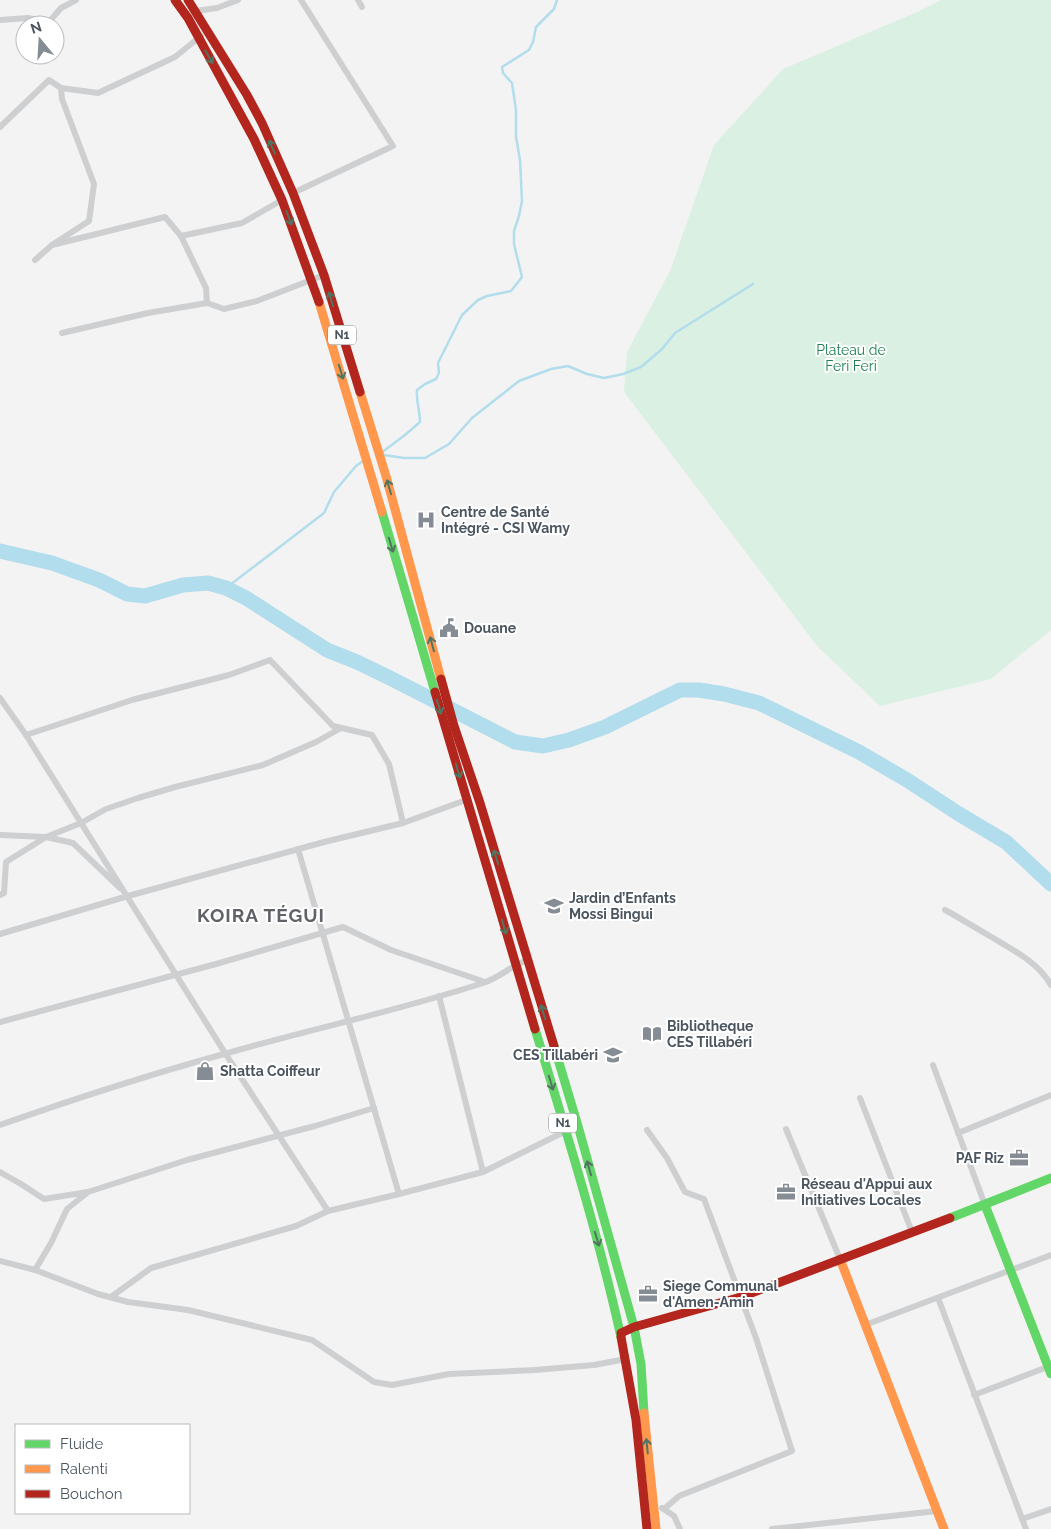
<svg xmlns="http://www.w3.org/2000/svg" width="1051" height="1529" viewBox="0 0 1051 1529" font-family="Raleway,sans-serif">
<rect width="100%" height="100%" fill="#f4f3f3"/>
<!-- green -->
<polygon fill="#daf0e3" points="941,0 1051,0 1051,630 991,679 880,706 817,646 624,392 627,352 670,271 714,145 783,69 917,12"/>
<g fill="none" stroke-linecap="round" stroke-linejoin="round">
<!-- stream -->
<g stroke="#b1ddec" stroke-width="2.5">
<path d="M381 453 405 435 420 422C420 411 416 401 417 390L425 384 436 379 439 373 438 363 462 315 478 300 487 296 511 291 522 277 514 244V231L519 216 522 201 520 160 516 137V110L512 83 503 73 502 67 529 50 533 42 536 27 554 9 557 0"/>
<polyline points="384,455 404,458 425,458 449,444 472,418 519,381 551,369 568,366 587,374 604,378 623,374 641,367 662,349 675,333 753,284"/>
<polyline points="226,588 324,513 334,492 356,466 363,461"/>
</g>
<!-- river -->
<polyline stroke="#b1ddec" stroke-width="15" points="0,551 52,563 99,580 127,594 145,596 183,585 208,583 226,588 246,598 327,650 357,662 390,678 515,742 543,746 569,740 605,727 680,690 699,690 724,694 759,703 859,752 907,780 959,814 1006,842 1051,884"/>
<!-- street -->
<g stroke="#cdcfd1" stroke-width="6">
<polyline points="358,0 362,7"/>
<polyline points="196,11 217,8 238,0"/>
<polyline points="0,20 28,18 49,22 61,8 76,0"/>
<polyline points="0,127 49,80 61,88 98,93 175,57 201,36"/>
<polyline points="293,193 393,146 301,0"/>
<polyline points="181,236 206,288 207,303"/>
<polyline points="52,245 165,217 181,236 242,223 282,200"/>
<polyline points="35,260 52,245 89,221 94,184 62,99 61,88"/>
<polyline points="62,333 148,313 207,303 224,309 257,301 324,275"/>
<polyline points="0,698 26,735 225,1053 328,1211"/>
<polyline points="26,735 132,700 229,675 270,660 333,726 372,735 389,764 403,823"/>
<polyline points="0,835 46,837 73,843 120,888"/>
<polyline points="298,849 399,1194"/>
<polyline points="0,895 4,893 6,862 46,837 81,823 106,809 138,798 175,787 263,765 316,742 341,728"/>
<path d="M945 910C960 918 974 927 988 935 1011 949 1037 961 1051 985"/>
<polyline points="0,934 128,896 324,842 403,823 466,800"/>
<polyline points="439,996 483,1172"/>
<polyline points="0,1022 216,964 343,927 391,950 485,982"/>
<polyline points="933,1065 985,1205"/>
<polyline points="860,1098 912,1232"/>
<path d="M0 1125C74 1099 148 1075 224 1054 310 1029 398 1011 483 983 499 978 511 966 527 960"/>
<polyline points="786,1129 840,1259"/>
<polyline points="647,1130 667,1158 685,1192 704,1199 756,1338 792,1451 679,1496 664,1509"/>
<polyline points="958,1133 1051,1095"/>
<polyline points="0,1172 21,1184 44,1199 88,1192 187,1160 315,1126 374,1108"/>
<polyline points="0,1261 35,1270 98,1294 128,1302 188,1310 312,1340 374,1382 392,1385 449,1374 535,1370 594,1365 626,1359"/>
<polyline points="35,1270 51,1243 67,1209 87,1193"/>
<polyline points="111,1297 151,1268 296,1226 328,1211 399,1194 483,1172 566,1131 578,1126"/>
<polyline points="938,1298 1026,1529"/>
<polyline points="865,1325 1051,1255"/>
<polyline points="974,1395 1050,1366"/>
<polyline points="662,1508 674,1516 680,1529"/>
<polyline points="1022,1519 1051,1509"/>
<polyline points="772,1529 937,1511"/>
</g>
<!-- fast -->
<g stroke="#63d668" stroke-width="9">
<polyline points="382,512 435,692"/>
<path d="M535 1029C566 1131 598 1233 621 1337"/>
<polyline points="554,1046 578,1126 634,1327 641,1364 644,1413"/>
<polyline points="985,1205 1051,1374"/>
<polyline points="950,1218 1051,1178"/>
</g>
<!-- slow -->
<g stroke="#ff974d" stroke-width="9">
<polyline points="319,302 382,512"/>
<polyline points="360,392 386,476 441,679"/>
<polyline points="840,1259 944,1529"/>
<polyline points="644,1413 656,1529"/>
</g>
<!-- jam -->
<g stroke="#b3261e" stroke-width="9">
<polyline points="175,0 188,18 254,139 282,200 319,302"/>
<polyline points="188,0 247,95 262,123 293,193 324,275 360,392"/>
<polyline points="441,679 454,726 480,803 554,1046"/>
<polyline points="435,692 535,1029"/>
<polyline points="621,1333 634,1327 741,1297 950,1218"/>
<polyline points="621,1337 636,1420 647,1529"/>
</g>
</g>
<!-- one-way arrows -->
<defs><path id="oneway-shaft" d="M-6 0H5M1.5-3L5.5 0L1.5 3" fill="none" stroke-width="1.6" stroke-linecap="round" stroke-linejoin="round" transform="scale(1.25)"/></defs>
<g stroke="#517561">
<use href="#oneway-shaft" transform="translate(209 57) rotate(60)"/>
<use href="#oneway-shaft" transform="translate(272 147) rotate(-114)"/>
<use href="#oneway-shaft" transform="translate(289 218) rotate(69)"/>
<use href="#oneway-shaft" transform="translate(331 299) rotate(-107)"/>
<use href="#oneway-shaft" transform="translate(341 372) rotate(73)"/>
<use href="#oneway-shaft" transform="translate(389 487) rotate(-106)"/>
<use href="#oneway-shaft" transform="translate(391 545) rotate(73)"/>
<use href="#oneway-shaft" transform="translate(432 644) rotate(-105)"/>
<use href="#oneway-shaft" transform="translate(439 707) rotate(73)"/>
<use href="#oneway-shaft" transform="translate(458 771) rotate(73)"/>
<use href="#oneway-shaft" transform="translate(496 857) rotate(-107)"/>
<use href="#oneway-shaft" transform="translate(504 927) rotate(74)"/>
<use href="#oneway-shaft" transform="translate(543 1012) rotate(-107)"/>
<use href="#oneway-shaft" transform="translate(551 1083) rotate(73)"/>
<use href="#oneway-shaft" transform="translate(589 1168) rotate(-106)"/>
<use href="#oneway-shaft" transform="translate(597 1239) rotate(73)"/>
<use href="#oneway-shaft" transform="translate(647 1446) rotate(-96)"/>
</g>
<!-- icons -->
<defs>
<g id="hospital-bare" transform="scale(1.5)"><path d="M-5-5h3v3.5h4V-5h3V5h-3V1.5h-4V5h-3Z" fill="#868c93" stroke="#fff" stroke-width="2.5" paint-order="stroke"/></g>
<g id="civic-bare" transform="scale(1.5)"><path d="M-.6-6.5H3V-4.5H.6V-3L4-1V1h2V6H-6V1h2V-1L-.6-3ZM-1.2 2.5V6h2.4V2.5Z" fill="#868c93" stroke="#fff" stroke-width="2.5" paint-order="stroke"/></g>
<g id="school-bare" transform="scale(1.5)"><path d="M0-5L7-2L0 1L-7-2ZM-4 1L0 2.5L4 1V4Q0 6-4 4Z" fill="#868c93" stroke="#fff" stroke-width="2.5" paint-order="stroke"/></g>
<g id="library-bare" transform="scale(1.5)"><path d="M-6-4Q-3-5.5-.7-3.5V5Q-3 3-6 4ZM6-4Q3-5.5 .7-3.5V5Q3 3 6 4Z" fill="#868c93" stroke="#fff" stroke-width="2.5" paint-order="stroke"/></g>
<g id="shop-bare" transform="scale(1.5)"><path d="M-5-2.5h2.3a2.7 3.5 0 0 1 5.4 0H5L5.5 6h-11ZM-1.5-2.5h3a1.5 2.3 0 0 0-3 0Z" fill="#868c93" stroke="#fff" stroke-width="2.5" paint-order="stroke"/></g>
<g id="office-bare" transform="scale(1.5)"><path d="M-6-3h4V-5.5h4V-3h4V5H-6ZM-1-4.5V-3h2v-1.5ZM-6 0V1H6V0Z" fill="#868c93" stroke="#fff" stroke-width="2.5" paint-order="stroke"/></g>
</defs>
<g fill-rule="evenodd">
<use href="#hospital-bare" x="426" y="520"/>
<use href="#civic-bare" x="449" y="628"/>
<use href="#school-bare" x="554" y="906"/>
<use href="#library-bare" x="652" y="1034"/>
<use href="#school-bare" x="613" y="1055"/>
<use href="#shop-bare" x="205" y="1071"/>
<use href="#office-bare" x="1019" y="1158"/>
<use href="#office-bare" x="786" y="1192"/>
<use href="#office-bare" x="648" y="1294"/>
</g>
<g text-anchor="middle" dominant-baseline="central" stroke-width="4" stroke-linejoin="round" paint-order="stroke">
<!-- shield labels -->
<g fill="#fff" stroke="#81888f" stroke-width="1">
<rect x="328" y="325.5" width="28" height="19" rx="4"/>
<rect x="549" y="1113.5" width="28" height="19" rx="4"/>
</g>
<g font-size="12" font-weight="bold" fill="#4b555f">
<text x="342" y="335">N1</text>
<text x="563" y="1123">N1</text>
</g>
<!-- park labels -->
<g font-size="14" fill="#1d7f52" stroke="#fff">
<text x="851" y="350">Plateau de<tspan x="851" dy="16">Feri Feri</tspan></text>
</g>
<!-- poi labels -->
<g font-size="14" font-weight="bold" fill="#4b555f" stroke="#fff" text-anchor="start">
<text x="441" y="512">Centre de Santé<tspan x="441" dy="16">Intégré - CSI Wamy</tspan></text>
<text x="464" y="628">Douane</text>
<text x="569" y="898">Jardin d’Enfants<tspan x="569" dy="16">Mossi Bingui</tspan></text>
<text x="667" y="1026">Bibliotheque<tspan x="667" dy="16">CES Tillabéri</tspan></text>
<text x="598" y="1055" text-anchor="end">CES Tillabéri</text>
<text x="220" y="1071">Shatta Coiffeur</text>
<text x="1004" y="1158" text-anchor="end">PAF Riz</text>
<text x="801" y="1184">Réseau d'Appui aux<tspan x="801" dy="16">Initiatives Locales</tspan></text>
<text x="663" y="1286">Siege Communal<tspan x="663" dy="16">d'Amen-Amin</tspan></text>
</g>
<!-- district labels -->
<g font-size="19" font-weight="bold" letter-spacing="1" fill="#5f6267" stroke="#fff">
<text x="261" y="915">KOIRA TÉGUI</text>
</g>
</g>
<!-- legend -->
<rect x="15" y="1424" width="175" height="90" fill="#ffffff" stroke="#b7bbbf"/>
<rect x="25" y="1440" width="25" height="8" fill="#63d668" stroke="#b7bbbf"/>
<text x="60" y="1449" font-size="15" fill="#4b555f">Fluide</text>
<rect x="25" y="1465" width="25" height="8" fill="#ff974d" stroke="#b7bbbf"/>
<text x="60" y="1474" font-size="15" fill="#4b555f">Ralenti</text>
<rect x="25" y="1490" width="25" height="8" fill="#b3261e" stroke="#b7bbbf"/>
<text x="60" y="1499" font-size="15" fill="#4b555f">Bouchon</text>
<!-- north arrow -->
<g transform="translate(40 40) rotate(342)"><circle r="24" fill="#ffffff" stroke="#b7bbbf"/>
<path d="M0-4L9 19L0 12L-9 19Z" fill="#868c93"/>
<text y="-8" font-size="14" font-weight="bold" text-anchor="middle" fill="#4b555f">N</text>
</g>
</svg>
